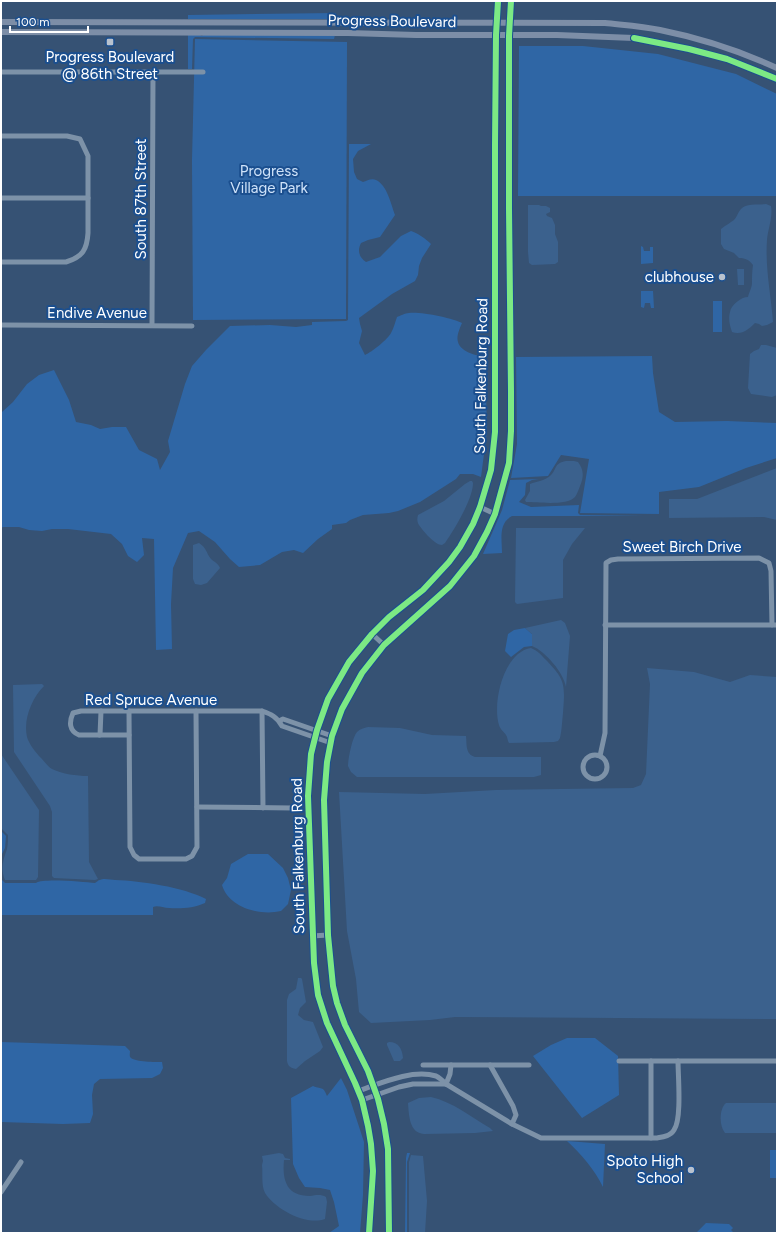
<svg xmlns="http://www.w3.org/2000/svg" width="778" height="1234" viewBox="0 0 778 1234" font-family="Figtree,sans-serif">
<rect width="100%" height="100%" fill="#365274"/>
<!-- green -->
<g fill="#2f66a5">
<polygon points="336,13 336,19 188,19 188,15"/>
<polygon points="188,35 200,35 202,36 203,35 335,35 334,39 195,37 193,39 192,69 188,69"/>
<polygon points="195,39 347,42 346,319 193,320 192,160"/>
<polygon points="519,46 583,46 658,54 736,74 777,94 777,196 518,196"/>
<path d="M349 144H371L358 151 353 159 354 172 357 179 363 182C367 181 371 178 376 180 387 185 391 204 395 215L380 237 368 240 361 243C357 251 359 257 366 262L380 257 401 236 411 231C418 233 426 239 431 244L422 258 419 266 418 275 415 281 392 294 359 318 360 324 362 331 359 343 365 355C372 352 388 339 391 333 394 328 395 322 397 317 400 316 405 313 409 313 418 311 454 318 462 323 460 328 456 336 458 342 460 351 477 357 485 356L487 431 481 477 473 474H460L456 479 420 502 398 511 389 513 363 515 350 520 346 523 332 525V529L318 539 303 553 294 550 282 552 260 565 239 567 230 559 215 542 199 531 188 533 173 568 171 604 172 649 156 650 154 539 142 538 144 555 137 562 128 556 122 544 111 534 68 529H52L42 531 29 530 19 527H3L1 528 2 412 13 402 27 384 39 375 54 370 69 400 76 422 91 425 100 429 112 427H126L139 450 157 459 160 470 170 452 168 441 185 384 192 366 206 350 230 326 270 325 296 327 312 325V322L346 321 348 320Z"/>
<polygon points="641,246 643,247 644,251 650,251 650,247 653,247 653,263 641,264"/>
<polygon points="641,291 653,291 654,308 651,308 650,303 645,303 644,308 641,307"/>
<rect x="713" y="301" width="9" height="31"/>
<polygon points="652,356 653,373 659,412 675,422 727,421 777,423 777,458 746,468 699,487 659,492 659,514 580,513 589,459 561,455 548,476 511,478 517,444 516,357"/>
<path d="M539 479 532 480 526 483 525 495 519 502 531 507 579 505 578 513 580 515 645 516H512C498 523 502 540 502 553L483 554 502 510 510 480Z"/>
<polygon points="525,628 532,634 532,646 524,647 511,657 505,651 508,634 514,630"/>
<polygon points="1,831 6,836 5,848 1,856"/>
<path d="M248 854H268L283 868 288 878 291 890 288 904 281 911C260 916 229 908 222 885L227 878 231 864Z"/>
<path d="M1 879 5 883H36C43 878 84 882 95 883 97 882 98 880 100 880 104 878 111 880 115 880 141 881 183 887 206 899L205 903C194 908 180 909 169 908 163 908 158 905 153 907V915H1Z"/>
<polygon points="567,1038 595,1038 618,1056 619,1095 582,1118 533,1056 551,1045"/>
<path d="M1 1042 125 1046 130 1051C130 1054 129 1056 131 1058 136 1062 155 1062 162 1062L163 1068 160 1074 152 1078 100 1079 94 1084 92 1095 93 1114 90 1123 63 1124 1 1122Z"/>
<path d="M341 1078 347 1090 364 1142 363 1195 360 1233H329L339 1226 334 1202 330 1190 320 1188 305 1187 299 1178 293 1164 291 1098 313 1086C323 1090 323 1086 327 1096Z"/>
<path d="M567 1141 605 1144 603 1187C595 1170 581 1154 567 1141Z"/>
<rect x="770" y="1150" width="7" height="28"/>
<polygon points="407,1153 410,1153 407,1162 407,1233 405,1233 406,1158"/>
<polygon points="706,1223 729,1224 733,1228 731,1230 734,1233 696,1233"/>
</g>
<!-- water -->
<g fill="#3b618d">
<path d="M766 204 771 206C773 217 768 229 767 240 765 268 771 295 773 322L767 325 762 326 759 324 755 323C748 330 742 335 732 332 730 326 728 319 730 312 731 305 741 297 748 297 749 292 752 288 752 283 752 277 752 272 753 265 749 260 746 258 739 258L734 253 724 249 721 244V229C726 225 730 223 734 220 737 217 738 212 741 209 746 203 759 205 766 204Z"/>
<polygon points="528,205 539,205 541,206 546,206 550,208 550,212 546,214 547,216 552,218 555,225 555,234 558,242 558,262 555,264 532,265 529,263 528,252"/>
<polygon points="737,269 744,269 744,285 738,285"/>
<polygon points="761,345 766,345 777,348 777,395 772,397 751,394 748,388 750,354 754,351 759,349"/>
<path d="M566 461H574L578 462C584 470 584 477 580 486 579 489 577 494 575 497 567 506 538 502 526 502L525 500 530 491V484C537 481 545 481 551 475 557 469 554 463 566 461Z"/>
<polygon points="777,468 777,520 764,517 669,518 669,499 697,499"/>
<path d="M470 481H472L473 483C473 499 454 530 445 543L442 545C435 545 423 531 419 525 417 522 417 519 418 515L444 501 465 484Z"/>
<polygon points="516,528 585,528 572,544 563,560 563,598 517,604 515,602"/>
<path d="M199 543C207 548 206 553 211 559 214 562 218 563 220 568L207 583 201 585 195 584 193 579V545Z"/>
<path d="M561 620 565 623 570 636 566 687C564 673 545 651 532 646V634L525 628Z"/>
<path d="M531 648C538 651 540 654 545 659 566 680 565 685 563 713 562 721 562 729 560 738L558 741 554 742 509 743C507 740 508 738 506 735 504 732 500 729 499 725 492 702 504 652 531 648Z"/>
<polygon points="647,668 694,672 730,682 750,675 777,677 777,1019 455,1017 430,1020 371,1023 359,1012 356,979 347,931 339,792 425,794 496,790 633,788 641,785 646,774 650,684"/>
<path d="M42 684 44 686C32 698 23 719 27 737 29 744 36 753 41 758 44 761 48 767 52 769 63 774 76 776 88 776L89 862 98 879 95 880 54 878 52 876V812L50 806 14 752 13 685Z"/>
<path d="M368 727 400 728 432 735 466 736C467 744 465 754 475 757H541V775L534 777H357L351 772 348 766C348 759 352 738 357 732 360 729 364 728 368 727Z"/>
<path d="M1 754 39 810 38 877 36 880H5C0 868 3 861 7 849 8 844 8 839 8 835L1 828Z"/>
<path d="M298 978H301L302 979 306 1002 300 1008 298 1015 304 1020 313 1022 323 1047 320 1051 305 1061 296 1069C290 1068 288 1066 287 1061V1000L289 994 296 989Z"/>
<path d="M389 1042C399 1042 402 1049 403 1058L400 1061H394L387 1045V1043Z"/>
<path d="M431 1097C453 1102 471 1117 490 1128L493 1131 475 1133 424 1134C409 1133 409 1115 408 1103L419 1098Z"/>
<path d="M726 1103H777V1133H725C719 1126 719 1109 726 1103Z"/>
<path d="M279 1153 283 1154 285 1158 290 1159V1160H284C282 1181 287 1196 310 1196 316 1195 321 1194 326 1197L327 1202 325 1219C306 1226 275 1209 265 1193 261 1185 263 1173 262 1165L263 1161 262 1156Z"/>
<polygon points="411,1155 423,1156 427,1201 425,1233 409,1233 409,1162"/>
</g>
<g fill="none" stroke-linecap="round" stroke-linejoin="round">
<!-- minor -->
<g stroke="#7d92a8" stroke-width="5">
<polyline points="1,72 203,72"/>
<path d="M1 136H67L80 139 88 156V233C87 249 83 257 66 262H1"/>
<polyline points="1,198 88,198"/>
<polyline points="1,325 192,326"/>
<polyline points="152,325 153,73"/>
<polyline points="480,507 495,514"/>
<polyline points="605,625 777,625"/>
<polyline points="372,634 384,645"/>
<polyline points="129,711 130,847 134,855 139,859 186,859 192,856 197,847 196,711"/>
<polyline points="262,711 263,808"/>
<polyline points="279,721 283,719 332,736"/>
<polyline points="100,735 101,711"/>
<path d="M129 735H79C69 731 69 722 73 713L81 711H262C271 714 277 717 282 726L331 743"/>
<circle cx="595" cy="767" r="12"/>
<polyline points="600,756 605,733 606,563 611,560 618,559 759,558 769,563 771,571 772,625"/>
<polyline points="197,807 292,808"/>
<polyline points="312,936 328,935"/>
<polyline points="619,1061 777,1061"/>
<polyline points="651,1061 651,1138"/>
<polyline points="423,1065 529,1065"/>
<polyline points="490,1065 513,1106 516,1115 512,1124"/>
<polyline points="446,1084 450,1074 451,1065"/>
<path d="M358 1091C381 1083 412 1069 436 1076 440 1078 443 1081 446 1084L512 1124 541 1138H657C663 1137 671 1136 674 1130 682 1119 678 1076 678 1061"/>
<polyline points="362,1100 399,1087 413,1084 446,1084"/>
<polyline points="1,1192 21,1162"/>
<polyline points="369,1233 373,1171 371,1144 368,1126 362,1100 355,1083 327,1023 318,995 314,963 308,796 311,754 317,730 328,699 349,662 372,634 389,617 423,590 449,562 460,547 473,524 480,507 491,470 495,432 495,144 496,35 498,1"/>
<polyline points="389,1233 388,1149 384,1124 378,1099 368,1071 345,1025 337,1003 333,986 328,935 324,800 327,762 332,736 342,709 362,673 384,645 450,586 474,556 487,532 495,514 509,463 511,431 511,391 509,209 509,36 511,1"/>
</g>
<!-- major -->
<g stroke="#7d8ea7" stroke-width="6">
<path d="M1 22 605 23C623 25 642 26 660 30 700 38 740 51 777 68"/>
<polyline points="1,32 348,33 416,35 557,35 634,38 689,49 727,59 777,79"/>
</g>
<!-- cycleway casing -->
<g stroke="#1b4f8f" stroke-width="8">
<g id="cycleway">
<polyline points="634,38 689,49 727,59 777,79"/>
<polyline points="369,1233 373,1171 371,1144 368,1126 362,1100 355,1083 327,1023 318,995 314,963 308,796 311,754 317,730 328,699 349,662 372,634 389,617 423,590 449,562 460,547 473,524 480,507 491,470 495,432 495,144 496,35 498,1"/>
<polyline points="389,1233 388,1149 384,1124 378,1099 368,1071 345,1025 337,1003 333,986 328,935 324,800 327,762 332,736 342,709 362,673 384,645 450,586 474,556 487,532 495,514 509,463 511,431 511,391 509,209 509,36 511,1"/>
</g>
</g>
<!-- cycleway -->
<use href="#cycleway" stroke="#7ce984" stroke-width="6"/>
</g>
<!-- markers -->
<g fill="#b9c2ce" stroke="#1b4f8f" stroke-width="1.5">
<rect x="106" y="38" width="8" height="8" rx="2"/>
<circle cx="722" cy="277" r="4"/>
<circle cx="691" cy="1170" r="4"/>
</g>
<g text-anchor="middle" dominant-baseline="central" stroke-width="4" stroke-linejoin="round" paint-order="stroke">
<!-- street labels -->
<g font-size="15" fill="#fff" stroke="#1b4f8f">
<text transform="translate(392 21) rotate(1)">Progress Boulevard</text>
<text transform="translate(141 199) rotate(-90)">South 87th Street</text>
<text x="97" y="313">Endive Avenue</text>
<text transform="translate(481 376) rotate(-89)">South Falkenburg Road</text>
<text x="682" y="547">Sweet Birch Drive</text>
<text x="151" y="700">Red Spruce Avenue</text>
<text transform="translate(298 856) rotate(-91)">South Falkenburg Road</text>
</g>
<!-- poi labels -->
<g font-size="15" fill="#fff" stroke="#1b4f8f" text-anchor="end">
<text x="110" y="57" text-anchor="middle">Progress Boulevard<tspan x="110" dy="17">@ 86th Street</tspan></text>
<text x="714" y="277">clubhouse</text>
<text x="683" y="1161">Spoto High<tspan x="683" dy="17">School</tspan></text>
</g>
<!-- park labels -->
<g font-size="15" fill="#cfe3fa" stroke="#1b4f8f">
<text x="269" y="171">Progress<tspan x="269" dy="17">Village Park</tspan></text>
</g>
</g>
<!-- border -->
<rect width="778" height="1234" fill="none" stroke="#ffffff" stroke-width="4"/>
<!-- scale -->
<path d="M10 26v6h78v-6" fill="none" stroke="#ffffff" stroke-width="2"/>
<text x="16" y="26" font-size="12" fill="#ffffff" stroke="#1b4f8f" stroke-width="3" paint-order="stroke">100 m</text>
</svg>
